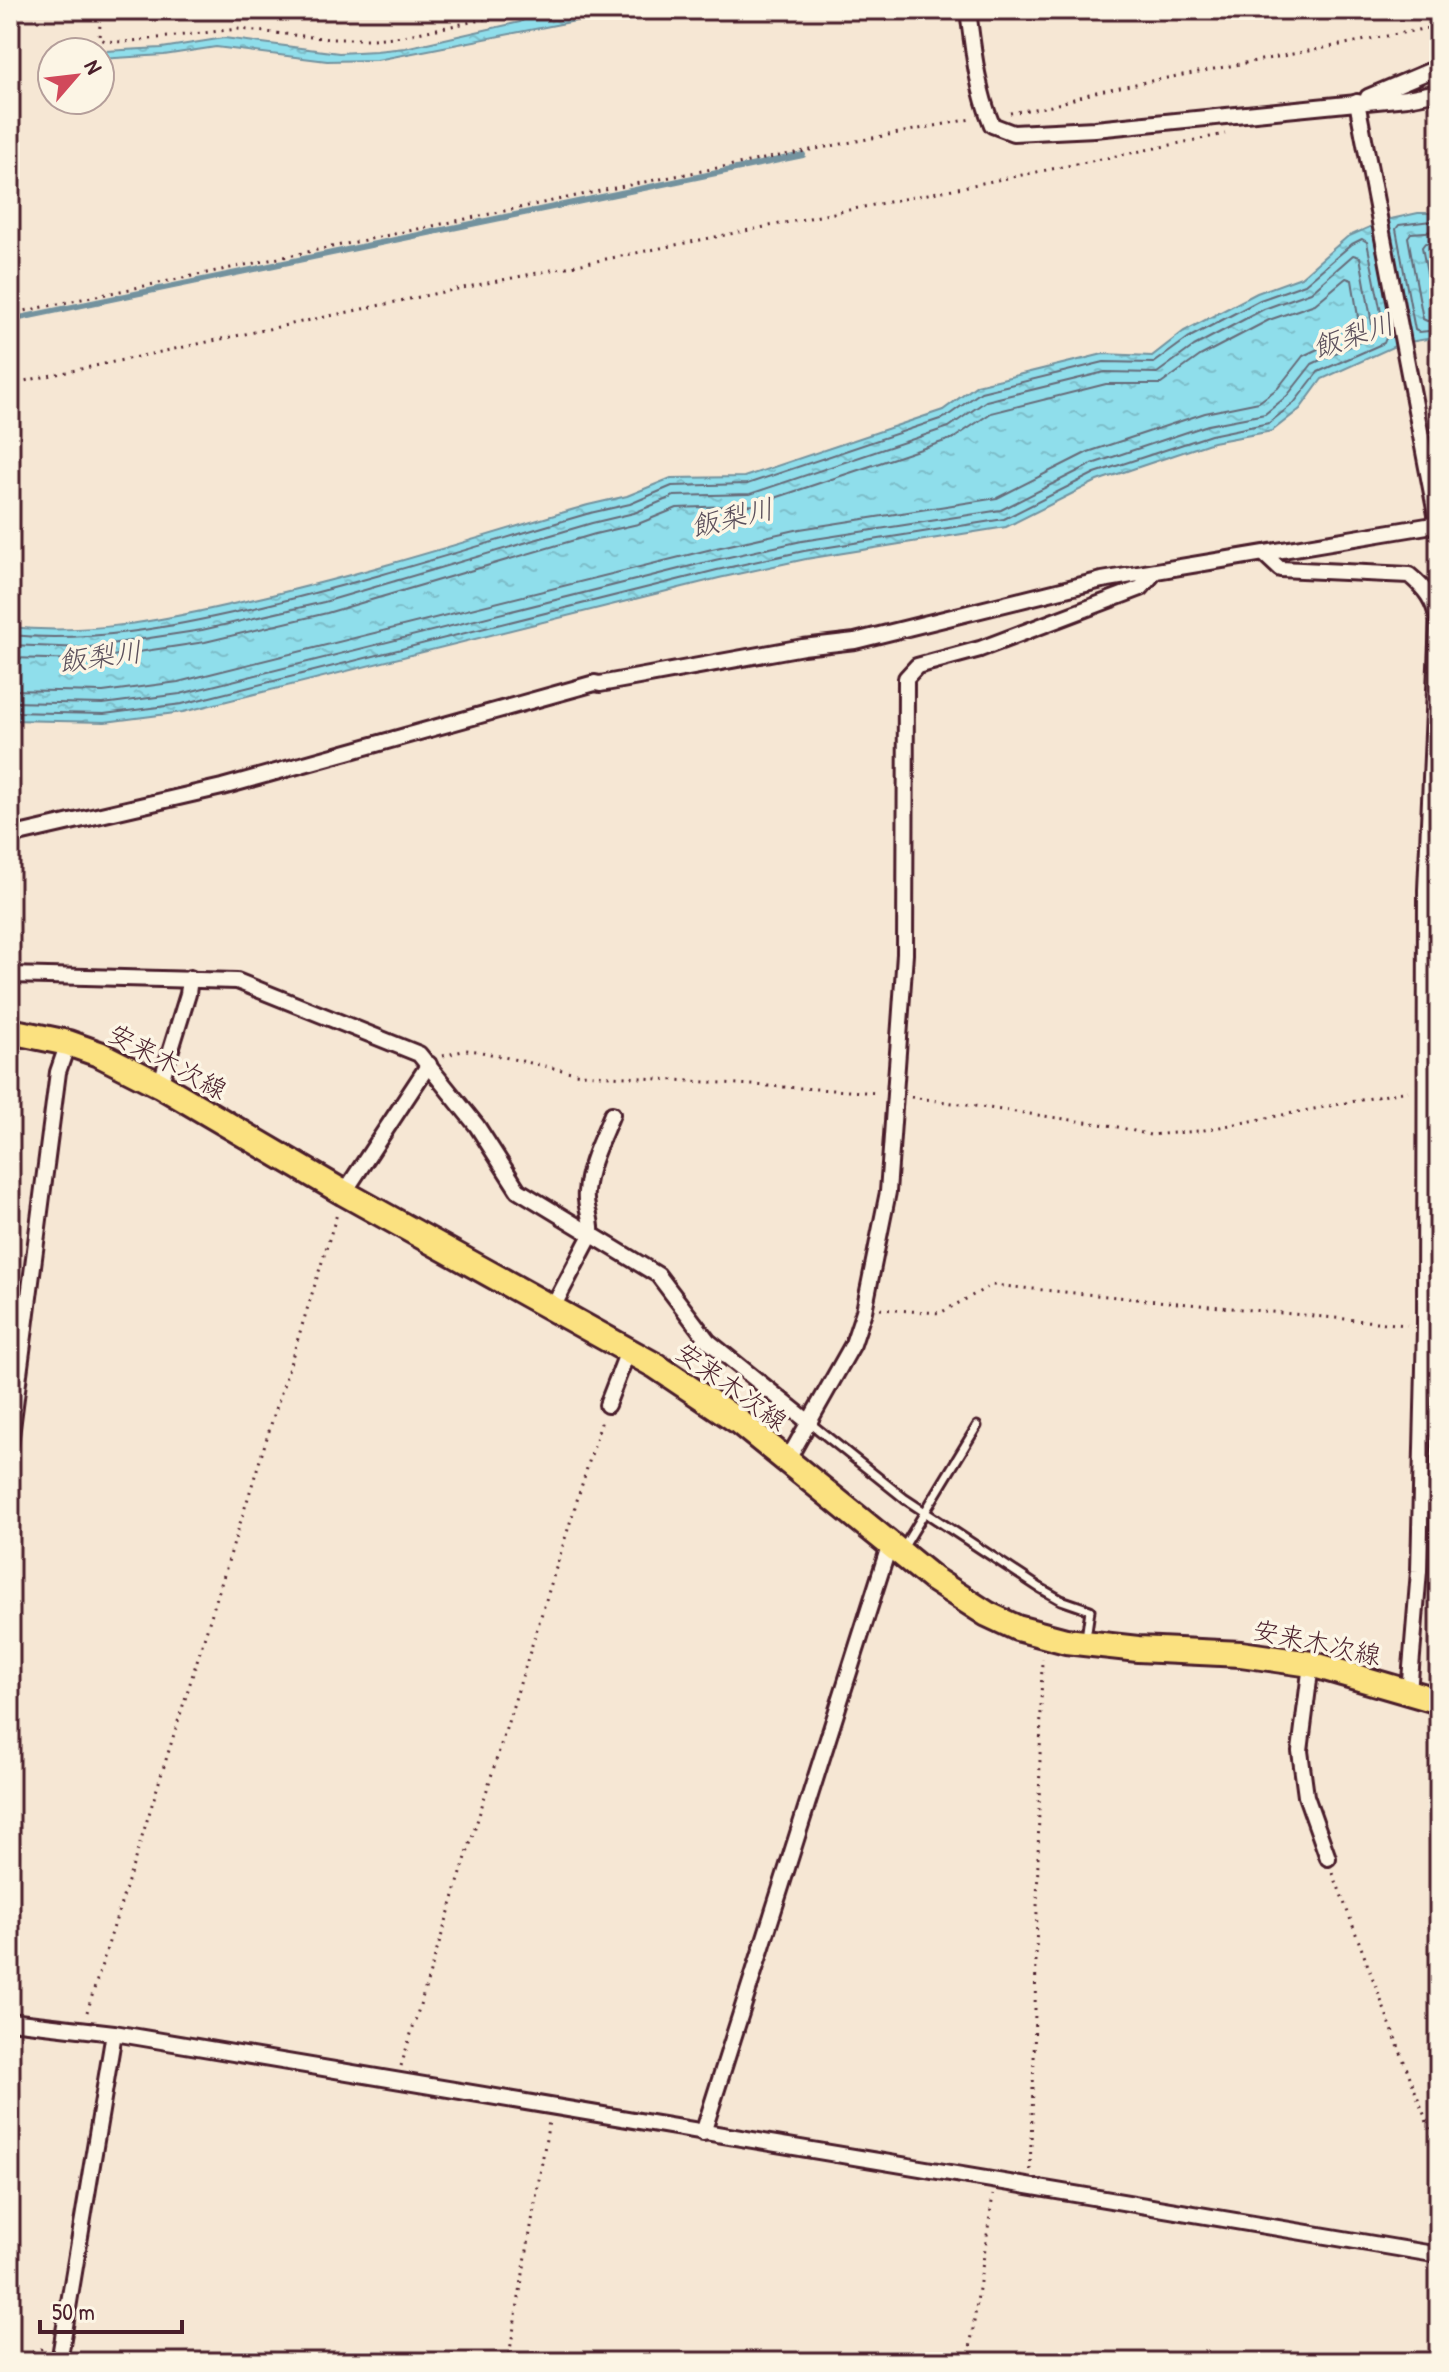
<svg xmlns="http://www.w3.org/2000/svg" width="1449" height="2372" viewBox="0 0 1449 2372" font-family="'Patrick Hand','Klee One',sans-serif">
<defs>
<pattern id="water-ripples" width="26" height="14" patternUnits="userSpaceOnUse" patternTransform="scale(2)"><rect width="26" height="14" fill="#8fdeeb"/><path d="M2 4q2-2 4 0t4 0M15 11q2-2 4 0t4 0" fill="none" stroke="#7dbeca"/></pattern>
</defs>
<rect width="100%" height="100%" fill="#f6e7d4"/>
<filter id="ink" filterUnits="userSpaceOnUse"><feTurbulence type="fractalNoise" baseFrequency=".0125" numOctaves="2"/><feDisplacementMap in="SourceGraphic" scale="16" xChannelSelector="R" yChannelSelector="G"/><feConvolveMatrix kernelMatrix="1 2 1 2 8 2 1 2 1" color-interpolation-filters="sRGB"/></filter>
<g filter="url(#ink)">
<!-- water -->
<g fill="url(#water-ripples)" stroke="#73929e" stroke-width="2">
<polygon points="581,10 632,10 377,60 327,61 216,47 164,55 100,59 100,52 85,52 162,48 224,38 339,53 376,51 405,48 520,22 527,18"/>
<polygon points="1418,213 1439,213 1439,337 1409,342 1386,220"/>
<path d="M1372 226 1395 346 1322 379 1300 409 1272 431 1213 442 1097 481 1006 527 806 559 719 578 183 712 105 722 10 720V627C89 636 169 619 246 601 361 575 474 539 588 505L627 496 671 478 744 477 943 410 977 385 1103 354 1152 356 1184 331 1257 293 1301 277 1347 237Z"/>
</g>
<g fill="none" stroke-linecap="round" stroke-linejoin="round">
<!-- shore -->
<g stroke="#666b78" stroke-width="2">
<polyline points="1439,220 1399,225 1396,229 1415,330 1419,332 1439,330"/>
<polyline points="1439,231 1411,233 1408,237 1423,319 1427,321 1439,320"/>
<polyline points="1439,243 1425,243 1422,247 1433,305 1439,308"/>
<path d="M10 635C91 643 172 627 250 609 365 582 477 546 590 513L630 504 672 486 747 484 946 417 981 392 1104 362 1154 363 1188 338 1260 300 1305 284 1352 244 1362 239 1367 242 1386 338 1384 343 1318 372 1294 403 1269 423 1211 435 1095 473 1004 519 804 551 717 570 182 704 104 714 10 712"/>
<polyline points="10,645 84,648 202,630 324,602 592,523 634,513 674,496 750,494 949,427 986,401 1105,372 1157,373 1194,346 1264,309 1311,292 1353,255 1360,257 1374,335 1312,364 1287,396 1265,414 1208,425 1092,464 1001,510 802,541 715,560 180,694 103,704 10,702"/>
<polyline points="10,658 85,660 205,642 327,613 595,534 638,524 677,508 754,505 954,438 991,413 1106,384 1161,384 1200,356 1269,320 1315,304 1346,278 1352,280 1360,329 1303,356 1278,388 1259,402 1205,413 1088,452 997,498 800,529 712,549 178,682 103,692 10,690"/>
</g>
<!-- stream -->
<g stroke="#73929e" stroke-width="6">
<polyline points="10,320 803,155"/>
<polyline points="23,2362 57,2352 117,2362"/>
</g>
<!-- service casing -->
<g stroke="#4a1f2b" stroke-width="13">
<g id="service">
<polyline points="810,1423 905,1499 1040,1588 1061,1600 1090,1610 1086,1638"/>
<polyline points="902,1550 977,1426"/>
</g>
</g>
<!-- minor casing -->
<g stroke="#4a1f2b" stroke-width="20">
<g id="minor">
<path d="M968 10C973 49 977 89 992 125L1013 133 1095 129 1407 98 1439 92"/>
<polyline points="1368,97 1439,67"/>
<polyline points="1357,102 1438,525"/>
<path d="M1265 555 1280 569 1409 575C1425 588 1435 601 1438 622L1426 890 1425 1327 1419 1571 1409 1692"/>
<polyline points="10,836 222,787 595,683 600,684 803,647 855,641 1102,580 1439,524"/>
<polyline points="10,975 237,981 419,1054 477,1126 518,1190 658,1275 708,1341 810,1423"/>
<polyline points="160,1085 188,994 190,978"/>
<polyline points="344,1193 429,1064"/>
<path d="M552 1309 591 1235C593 1218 584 1207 586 1192 588 1165 602 1139 612 1114"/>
<polyline points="607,1405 628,1351"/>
<polyline points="10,1444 58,1072 68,1043"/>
<polyline points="787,1461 853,1344 864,1311 888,1192 905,954 906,678 917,666 980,649 1141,588 1153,574"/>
<polyline points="1311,1664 1300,1751 1306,1796 1328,1858"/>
<polyline points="10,2021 114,2033 1439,2255"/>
<polyline points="703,2133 890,1543"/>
<polyline points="59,2362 114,2033"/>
</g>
</g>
<!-- primary casing -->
<g stroke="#4a1f2b" stroke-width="30">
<polyline id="primary" points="10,1031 68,1043 99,1054 160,1085 344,1193 656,1366 738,1421 933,1579 987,1614 1017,1628 1066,1641 1138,1649 1241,1654 1311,1664 1439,1701"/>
</g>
<!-- path -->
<g stroke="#4a1f2b" stroke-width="3" stroke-dasharray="2 6" stroke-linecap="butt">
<polyline points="101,10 99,38 105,41 123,42 238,29 330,39 373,39 403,36 529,10"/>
<polyline points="1010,113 1051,106 1099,91 1439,26"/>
<polyline points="10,314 629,185 971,119"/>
<polyline points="10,384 433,294 1225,134"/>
<polyline points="443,1056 466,1050 477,1051 580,1074 879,1093"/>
<polyline points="911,1097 1114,1126 1150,1135 1199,1131 1408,1091"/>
<polyline points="880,1309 940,1313 992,1285 1407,1325"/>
<polyline points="1333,1873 1439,2154"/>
<polyline points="87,2012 337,1214"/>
<polyline points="401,2066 602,1420"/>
<polyline points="1030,2170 1034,2060 1042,1658"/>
<polyline points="10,2360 44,2348"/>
<polyline points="508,2362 549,2121"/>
<polyline points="968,2362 993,2195"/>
</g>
<!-- service -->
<use href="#service" stroke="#fcf5e5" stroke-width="7"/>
<!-- minor -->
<use href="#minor" stroke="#fcf5e5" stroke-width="14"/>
<!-- primary -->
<use href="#primary" stroke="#fbe180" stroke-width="24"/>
</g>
</g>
<g text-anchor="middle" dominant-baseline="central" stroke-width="7" stroke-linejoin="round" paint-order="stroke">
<!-- street labels -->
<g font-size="26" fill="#4a1f2b" stroke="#fcf5e5">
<text transform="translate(168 1061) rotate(28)">安来木次線</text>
<text transform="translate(732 1386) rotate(36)">安来木次線</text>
<text transform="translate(1317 1642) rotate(12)">安来木次線</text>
</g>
<!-- water labels -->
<g font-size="28" font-style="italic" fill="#5b4f5b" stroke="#fcf5e5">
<text transform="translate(1353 335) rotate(-18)">飯梨川</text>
<text transform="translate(732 517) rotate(-13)">飯梨川</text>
<text transform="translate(100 656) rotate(-7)">飯梨川</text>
</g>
</g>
<!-- margin -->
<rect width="1449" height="2372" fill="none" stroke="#fcf5e5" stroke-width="40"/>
<rect x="20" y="20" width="1409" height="2332" fill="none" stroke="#4a1f2b" stroke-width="3" filter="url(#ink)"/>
<!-- north arrow -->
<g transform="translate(76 76) rotate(62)"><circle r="38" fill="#fcf5e5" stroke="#b59f9b" stroke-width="2"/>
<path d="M0-6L14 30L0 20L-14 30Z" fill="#d1495b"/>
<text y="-12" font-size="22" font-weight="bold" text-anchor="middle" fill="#4a1f2b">N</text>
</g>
<!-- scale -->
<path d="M40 2320v12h142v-12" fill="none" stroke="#4a1f2b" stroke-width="4"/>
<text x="52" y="2320" font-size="24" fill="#4a1f2b" stroke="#fcf5e5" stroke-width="6" paint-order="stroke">50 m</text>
</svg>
